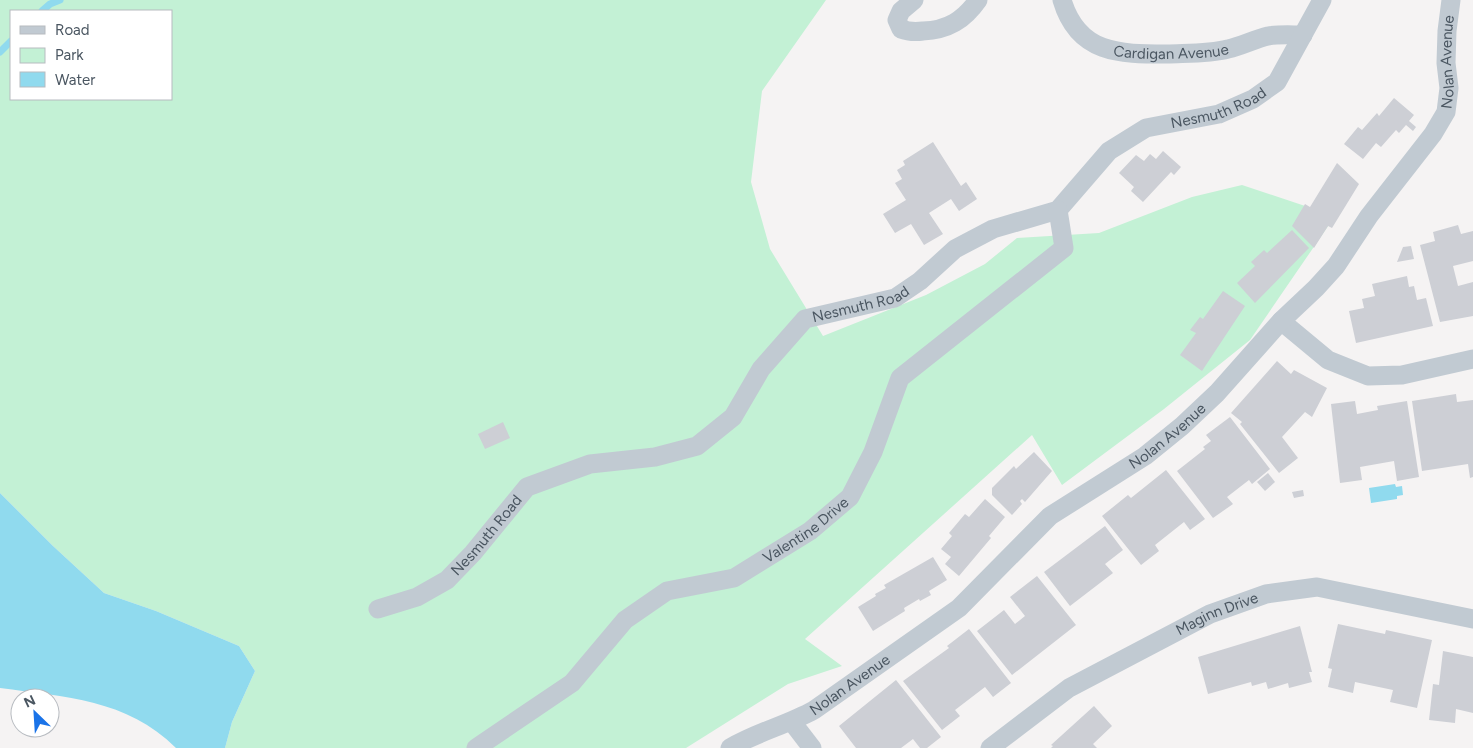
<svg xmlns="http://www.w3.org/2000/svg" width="1473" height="748" viewBox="0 0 1473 748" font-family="Figtree,sans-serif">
<rect width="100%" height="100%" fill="#f5f3f3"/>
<!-- green -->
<path fill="#c3f1d5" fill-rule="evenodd" d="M0 0H826L762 91 751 182 770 249 823 336 926 295 985 264 1017 238 1099 233 1192 197 1242 185 1335 216 1250 340 1164 409 1062 485 1032 435 805 639 842 666 788 684 686 748H225L232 722 255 671 239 646 156 611 104 593 53 546 0 493ZM11 11H171V99H11Z"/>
<!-- water -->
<g fill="#90daee">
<polygon points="1395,484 1396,487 1402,486 1403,495 1397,496 1397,499 1371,503 1369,488"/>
<path d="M0 493 53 546 104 593 156 611 239 646 255 671 232 722 225 748H176C127 699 65 697 0 688Z"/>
</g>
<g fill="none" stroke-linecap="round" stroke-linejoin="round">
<!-- stream -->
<g stroke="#90daee" stroke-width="7">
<polyline points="42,11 50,4 60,0"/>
<polyline points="0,52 11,41"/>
</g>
</g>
<!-- building -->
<g fill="#cdcfd5">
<polygon points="1394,98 1414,115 1409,121 1416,127 1413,131 1406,125 1399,133 1396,130 1381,147 1376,143 1363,159 1344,144 1358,127 1362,130 1377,113 1379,116"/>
<polygon points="933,142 961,186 966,182 977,199 959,211 951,199 929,213 943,234 924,245 911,224 895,233 883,214 906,200 895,183 902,179 897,170 905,165 903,161"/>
<polygon points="1163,151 1181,167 1174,175 1171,172 1143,202 1131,191 1134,187 1119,173 1136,155 1144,161 1150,154 1156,159"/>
<polygon points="1337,163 1359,184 1332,228 1328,226 1314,248 1292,226 1305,204 1310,207"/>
<polygon points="1458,225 1461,234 1473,231 1473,261 1453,266 1458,286 1473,282 1473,316 1440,322 1420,245 1435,241 1433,232"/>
<polygon points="1292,230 1309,248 1255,303 1237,283 1255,266 1251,262 1264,250 1267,253"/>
<polygon points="1411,246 1414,259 1397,262 1403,247"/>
<polygon points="1407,276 1409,287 1414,286 1417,300 1426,298 1433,326 1356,343 1349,311 1364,308 1362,299 1375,296 1372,284"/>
<polygon points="1223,291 1245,306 1202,371 1180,355 1196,333 1190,330 1200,317 1203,319"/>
<polygon points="1277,361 1291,374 1294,370 1327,388 1312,417 1305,412 1282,437 1298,458 1279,473 1240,424 1242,422 1231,413"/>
<polygon points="1456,394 1457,402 1473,400 1473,477 1470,478 1468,464 1422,471 1412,401"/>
<polygon points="1355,401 1357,414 1378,410 1377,406 1407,401 1419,477 1397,481 1394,461 1360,467 1362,480 1340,483 1331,404"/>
<polygon points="1230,417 1270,469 1252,484 1249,480 1227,497 1233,504 1213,518 1177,471 1205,449 1203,447 1211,441 1206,435"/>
<polygon points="503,422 510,438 485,449 478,434"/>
<polygon points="1034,452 1052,471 1025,502 1022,499 1020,501 1022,504 1012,515 992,495 992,488 1014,466 1016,469"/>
<polygon points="1166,470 1205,519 1190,530 1184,522 1155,545 1159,551 1141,565 1102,516 1128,495 1131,498"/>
<polygon points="1268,473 1275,482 1265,491 1257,482"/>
<polygon points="1303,490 1304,496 1294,498 1292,492"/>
<polygon points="985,499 1005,517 989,536 991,538 959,576 945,564 951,557 941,549 952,536 949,533 965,514 969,517"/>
<polygon points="1105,526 1123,550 1105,564 1113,573 1070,606 1044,572"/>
<polygon points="933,557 947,580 929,591 931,595 920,601 919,599 904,608 905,611 873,631 858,607 876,596 875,594 886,588 884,585"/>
<polygon points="1037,576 1076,625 1012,675 977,631 1004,610 1015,624 1025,616 1010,597"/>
<polygon points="1338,624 1385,634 1386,630 1432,640 1417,708 1390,702 1393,690 1355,682 1353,693 1328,687 1332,669 1328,668"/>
<polygon points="1300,626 1312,672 1309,672 1312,682 1289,688 1288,683 1268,689 1266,682 1252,686 1251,682 1208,694 1198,657"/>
<polygon points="969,629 1011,683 993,697 985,687 955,710 960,716 942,730 903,681 949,648 947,646"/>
<polygon points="1443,651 1473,657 1473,713 1456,709 1455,723 1429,720 1433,684 1439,685"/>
<polygon points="896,680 941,737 927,748 920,748 913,739 901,748 856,748 839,726"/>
<polygon points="1094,706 1112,726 1093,744 1097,748 1051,748 1053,746 1051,745"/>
</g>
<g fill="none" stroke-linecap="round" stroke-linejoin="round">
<!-- street -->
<g stroke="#c1cad2" stroke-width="19">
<path d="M914 0 901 11 897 20 901 29C909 32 915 32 923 31 948 30 964 20 978 0"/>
<path id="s1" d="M1062 0C1078 54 1119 54 1167 54 1186 53 1209 54 1228 49 1242 46 1255 39 1268 36 1279 34 1292 35 1303 35"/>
<polyline points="1281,321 1328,360 1368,376 1402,375 1473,359"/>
<path id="s2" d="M378 609 417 597 447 580 473 553 527 487 590 464 655 457 697 446 733 417 761 369 805 319 895 298 920 281 955 249 993 229 1058 210 1109 151 1146 128 1219 114 1253 99 1277 82 1322 0"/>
<polyline points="792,722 812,748"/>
<path id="s3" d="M476 748 572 683 625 620 667 591 734 578 810 531 850 497 873 452 900 378 1064 248 1058 210"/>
<path id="s4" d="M730 748C757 732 787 725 814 710L959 608 1050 516 1145 456 1182 426 1217 393 1281 321 1316 288 1336 266 1369 216 1433 134 1446 112 1449 88 1446 63 1447 31 1451 0"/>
<path id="s5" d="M990 748 1069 688 1210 614 1266 594 1317 587 1473 619"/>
</g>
</g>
<g text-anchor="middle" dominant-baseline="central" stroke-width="4" stroke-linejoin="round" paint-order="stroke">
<!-- street labels -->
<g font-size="15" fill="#4a5661" stroke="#fff">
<text stroke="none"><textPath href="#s1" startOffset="134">Cardigan Avenue</textPath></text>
<text stroke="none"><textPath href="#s4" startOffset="1021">Nolan Avenue</textPath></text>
<text stroke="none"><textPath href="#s2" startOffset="1020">Nesmuth Road</textPath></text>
<text stroke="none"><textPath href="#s2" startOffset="600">Nesmuth Road</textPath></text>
<text stroke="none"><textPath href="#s4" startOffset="541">Nolan Avenue</textPath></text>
<text stroke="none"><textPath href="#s3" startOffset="404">Valentine Drive</textPath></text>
<text stroke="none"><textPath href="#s2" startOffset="135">Nesmuth Road</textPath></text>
<text stroke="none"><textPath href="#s5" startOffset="265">Maginn Drive</textPath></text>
<text stroke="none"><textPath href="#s4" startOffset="136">Nolan Avenue</textPath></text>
</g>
</g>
<!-- legend -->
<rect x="10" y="10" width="162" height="90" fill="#ffffff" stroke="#b7bbc0"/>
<rect x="20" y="26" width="25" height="8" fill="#c1cad2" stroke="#b7bbc0"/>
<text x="55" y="35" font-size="15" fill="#4a5661">Road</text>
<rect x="20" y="48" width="25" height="15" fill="#c3f1d5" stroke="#b7bbc0"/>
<text x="55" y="60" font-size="15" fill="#4a5661">Park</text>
<rect x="20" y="72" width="25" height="15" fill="#90daee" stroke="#b7bbc0"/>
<text x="55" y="85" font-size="15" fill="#4a5661">Water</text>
<!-- north arrow -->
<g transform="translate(35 713) rotate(335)"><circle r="24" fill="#ffffff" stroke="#b7bbc0"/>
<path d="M0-4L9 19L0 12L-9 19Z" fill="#1a73e8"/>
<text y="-8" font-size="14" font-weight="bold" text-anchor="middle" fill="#4a5661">N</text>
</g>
</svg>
